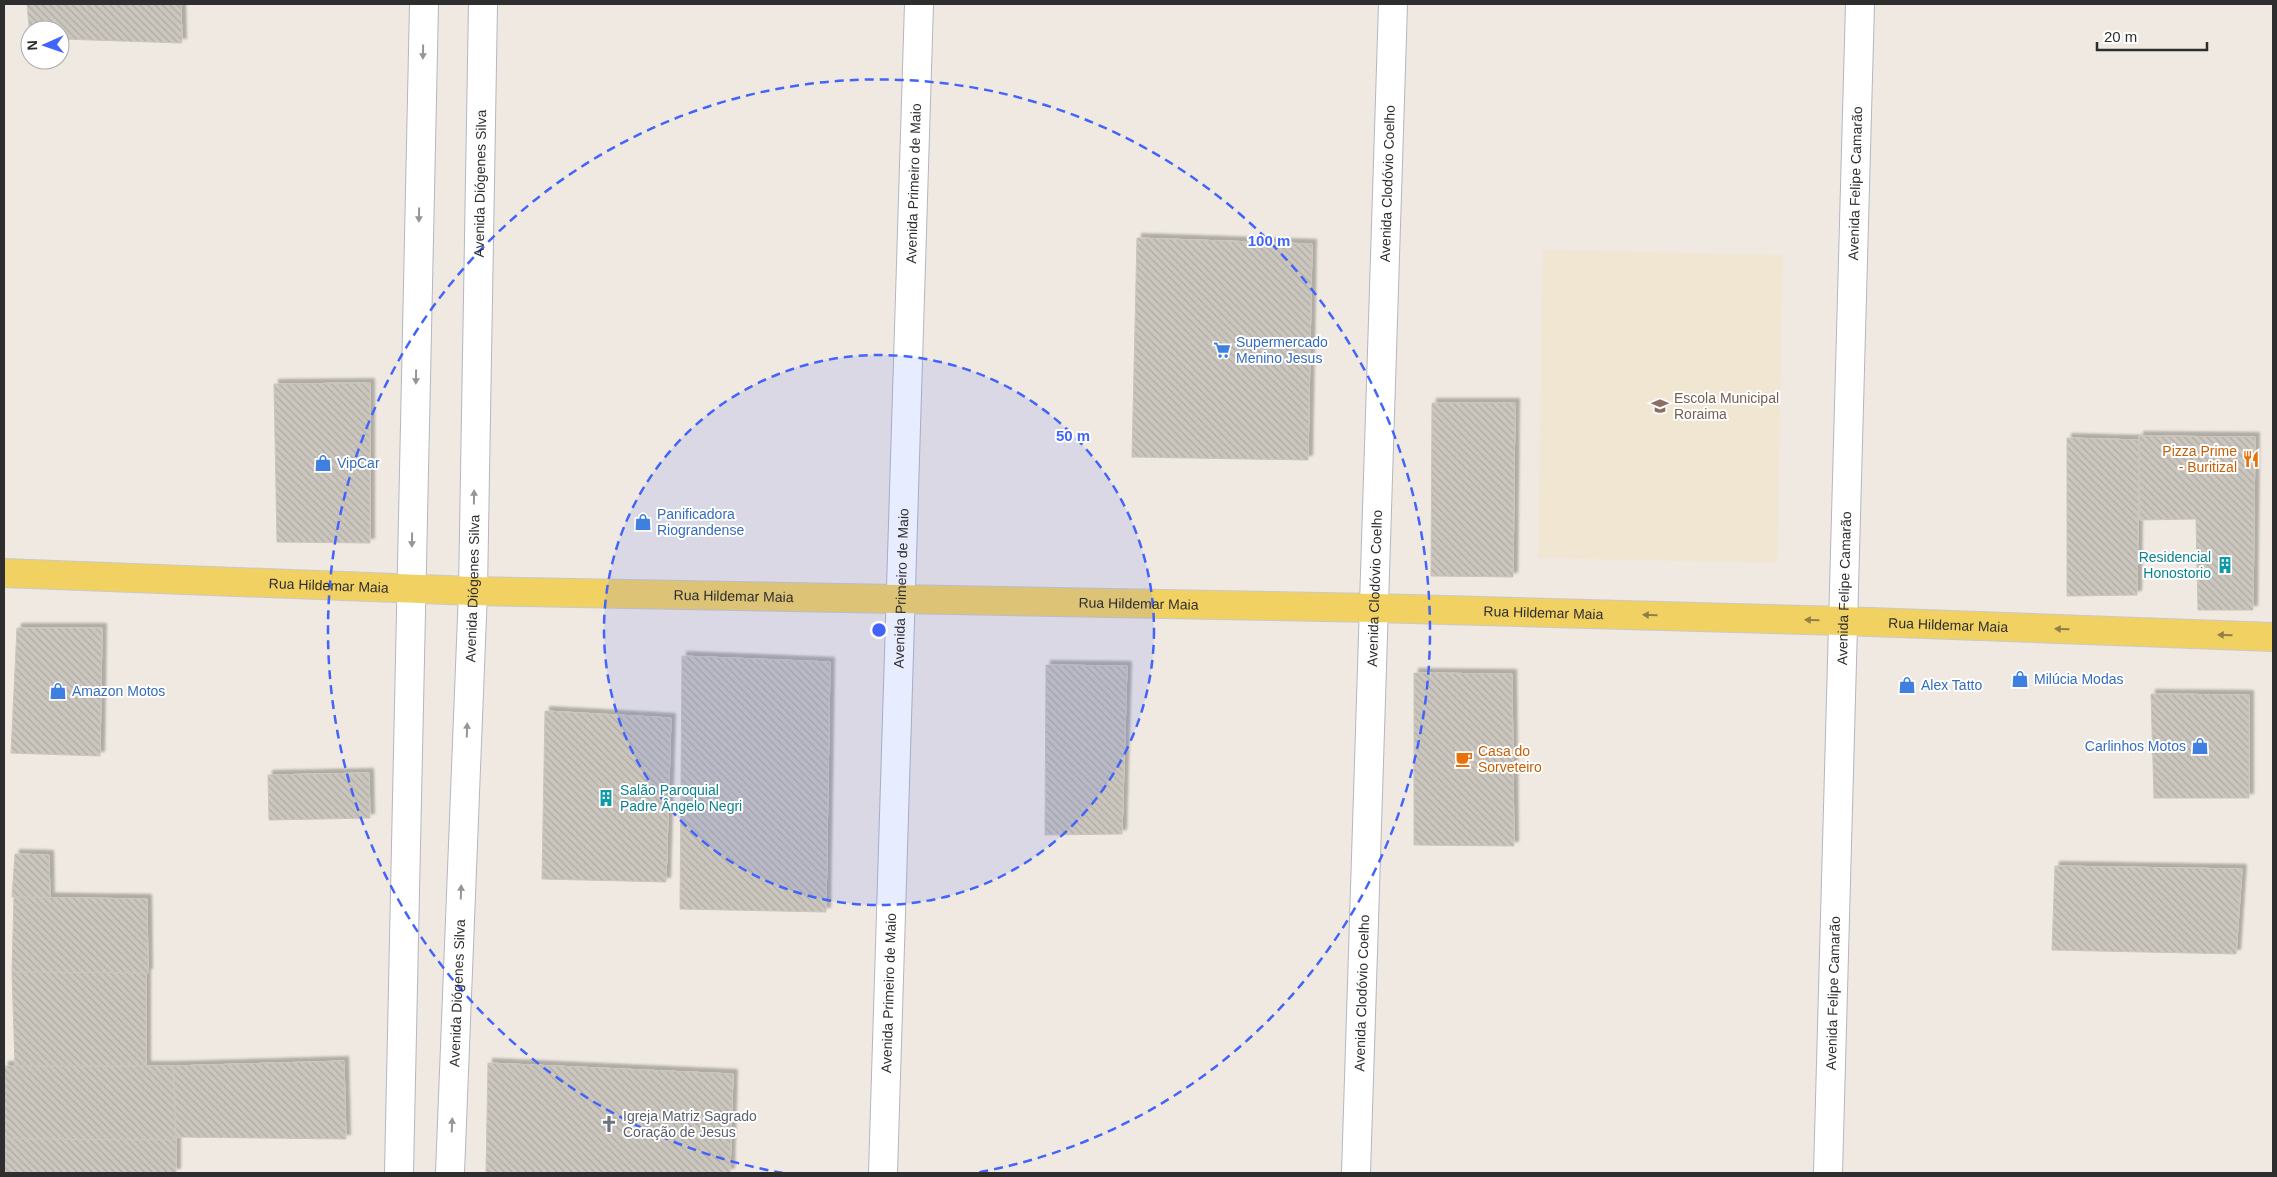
<svg xmlns="http://www.w3.org/2000/svg" width="2277" height="1177" viewBox="0 0 2277 1177" font-family="Helvetica,sans-serif">
<defs>
<pattern id="building-back-hatch" width="6" height="6" patternUnits="userSpaceOnUse" patternTransform="scale(1.25)"><rect width="6" height="6" fill="#cbc7bf"/><path d="M-1 5l2 2M0 0l6 6M5-1l2 2" fill="none" stroke="#afaba4"/></pattern>
<filter id="shadow"><feDropShadow dx="4.5" dy="-4.5" stdDeviation="1" flood-color="#0004"/></filter>
</defs>
<rect width="100%" height="100%" fill="#efe9e1"/>
<!-- education -->
<polygon fill="#f0e6d1" points="1543,250 1783,255 1777,563 1538,558"/>
<!-- building -->
<g fill="url(#building-back-hatch)" stroke="#cbc5ba" filter="url(#shadow)">
<polygon points="27,4 181,4 182,43 60,39 60,30 30,30 30,37"/>
<polygon points="1137,238 1312,244 1308,460 1132,457"/>
<polygon points="370,383 370,543 277,542 274,384"/>
<polygon points="1432,403 1515,403 1513,577 1431,576"/>
<polygon points="2139,436 2255,437 2253,610 2198,610 2196,519 2140,520"/>
<polygon points="2067,438 2139,440 2137,595 2067,596"/>
<polygon points="17,628 102,628 100,756 11,753"/>
<polygon points="682,656 830,662 826,912 680,909"/>
<polygon points="1046,665 1127,666 1122,834 1045,835"/>
<polygon points="1414,673 1512,674 1514,846 1414,845"/>
<polygon points="2151,694 2249,695 2249,798 2154,798"/>
<polygon points="545,711 671,718 666,882 542,879"/>
<polygon points="369,773 370,818 269,820 268,775"/>
<polygon points="15,854 49,855 50,898 12,897"/>
<polygon points="2055,866 2242,869 2236,954 2052,950"/>
<polygon points="14,897 147,899 148,973 12,972"/>
<polygon points="12,972 146,973 146,1066 15,1066"/>
<polygon points="344,1061 346,1139 176,1137 173,1066"/>
<polygon points="488,1063 733,1074 730,1173 486,1173"/>
<polygon points="4,1066 173,1066 176,1140 4,1139"/>
<polygon points="4,1139 176,1140 176,1173 4,1173"/>
</g>
<g fill="none" stroke-linecap="round" stroke-linejoin="round">
<!-- minor casing -->
<g stroke="#b4b7c1" stroke-width="30">
<g id="minor">
<polyline points="399,1173 424,4"/>
<path id="s1" d="M450 1173 473 591 483 4"/>
<path id="s2" d="M883 1173 919 4"/>
<path id="s3" d="M1356 1173 1393 4"/>
<path id="s4" d="M1828 1173 1860 4"/>
</g>
</g>
<!-- major casing -->
<g stroke="#c9c9c9" stroke-width="30">
<g id="major">
<path id="s5" d="M4 573 473 591 1375 608 1843 621 2273 637"/>
</g>
</g>
<!-- minor -->
<use href="#minor" stroke="#fff" stroke-width="28"/>
<!-- major -->
<use href="#major" stroke="#f2d163" stroke-width="28"/>
</g>
<!-- one-way arrows -->
<defs><path id="oneway-solid" d="M-6-.8H1V-3.2L6.5 0L1 3.2V.8H-6Z" transform="scale(1.25)"/></defs>
<g fill="#969696">
<use href="#oneway-solid" transform="translate(423 52) rotate(91)"/>
<use href="#oneway-solid" transform="translate(419 215) rotate(91)"/>
<use href="#oneway-solid" transform="translate(416 377) rotate(91)"/>
<use href="#oneway-solid" transform="translate(474 497) rotate(-89)"/>
<use href="#oneway-solid" transform="translate(412 540) rotate(91)"/>
<use href="#oneway-solid" transform="translate(467 730) rotate(-88)"/>
<use href="#oneway-solid" transform="translate(461 892) rotate(-88)"/>
<use href="#oneway-solid" transform="translate(452 1125) rotate(-88)"/>
</g>
<g fill="#908048">
<use href="#oneway-solid" transform="translate(1650 615) rotate(-178)"/>
<use href="#oneway-solid" transform="translate(1812 620) rotate(-178)"/>
<use href="#oneway-solid" transform="translate(2062 629) rotate(-178)"/>
<use href="#oneway-solid" transform="translate(2225 635) rotate(-178)"/>
</g>
<!-- distance rings -->
<circle cx="879" cy="630" r="275" fill="#4264fb" fill-opacity=".12"/>
<g fill="none" stroke="#4264fb" stroke-width="2.5" stroke-dasharray="9 6">
<circle cx="879" cy="630" r="275"/>
<path d="M783 1173A551 551 0 1 1 975 1173"/>
</g>
<!-- icons -->
<defs>
<g id="supermarket-bare" transform="scale(1.35)"><path d="M-6-5.5h2.5l.6 2H6L4.5 2H-2.5L-4.4-4H-6ZM-1.5 3.2a1.3 1.3 0 1 0 .1 0ZM3 3.2a1.3 1.3 0 1 0 .1 0Z" fill="#3f7fe0" stroke="#fff" stroke-width="2.5" paint-order="stroke"/></g>
<g id="school-bare" transform="scale(1.35)"><path d="M0-5L7-2L0 1L-7-2ZM-4 1L0 2.5L4 1V4Q0 6-4 4Z" fill="#8d6e63" stroke="#fff" stroke-width="2.5" paint-order="stroke"/></g>
<g id="restaurant-bare" transform="scale(1.35)"><path d="M-5-6h1v4h1v-4h1v4h1v-4h1v5L-1.5 .5V6h-2V.5L-5-1ZM5-6V6H3V1.5H1.5Q1.5-4 5-6Z" fill="#e8710a" stroke="#fff" stroke-width="2.5" paint-order="stroke"/></g>
<g id="shop-bare" transform="scale(1.35)"><path d="M-5-2.5h2.3a2.7 3.5 0 0 1 5.4 0H5L5.5 6h-11ZM-1.5-2.5h3a1.5 2.3 0 0 0-3 0Z" fill="#3f7fe0" stroke="#fff" stroke-width="2.5" paint-order="stroke"/></g>
<g id="building-bare" transform="scale(1.35)"><path d="M-4-6H4V6H1V3H-1V6H-4ZM-2.5-4.3h1.7v1.8h-1.7ZM.8-4.3h1.7v1.8H.8ZM-2.5-1h1.7V.8h-1.7ZM.8-1h1.7V.8H.8Z" fill="#0f9aa8" stroke="#fff" stroke-width="2.5" paint-order="stroke"/></g>
<g id="cafe-bare" transform="scale(1.35)"><path d="M-5.5-4.5H6V0H3Q3 3.5 0 3.5H-2.5Q-5.5 3.5-5.5 0ZM3-3.2v2h1.7v-2ZM-6 4.5H4V6H-6Z" fill="#e8710a" stroke="#fff" stroke-width="2.5" paint-order="stroke"/></g>
<g id="church-bare" transform="scale(1.35)"><path d="M-1.2-6h2.4v3.5h3.3v2.4h-3.3V6h-2.4V-.1h-3.3v-2.4h3.3Z" fill="#6b7280" stroke="#fff" stroke-width="2.5" paint-order="stroke"/></g>
</defs>
<g fill-rule="evenodd">
<use href="#supermarket-bare" x="1222" y="350"/>
<use href="#school-bare" x="1660" y="406"/>
<use href="#restaurant-bare" x="2251" y="459"/>
<use href="#shop-bare" x="323" y="463"/>
<use href="#shop-bare" x="643" y="522"/>
<use href="#building-bare" x="2225" y="565"/>
<use href="#shop-bare" x="2020" y="679"/>
<use href="#shop-bare" x="1907" y="685"/>
<use href="#shop-bare" x="58" y="691"/>
<use href="#shop-bare" x="2200" y="746"/>
<use href="#cafe-bare" x="1464" y="759"/>
<use href="#building-bare" x="606" y="798"/>
<use href="#church-bare" x="609" y="1124"/>
</g>
<g text-anchor="middle" dominant-baseline="central" stroke-width="4" stroke-linejoin="round" paint-order="stroke">
<!-- street labels -->
<g font-size="14" fill="#2e2e2e" stroke="#fff">
<text stroke="none"><textPath href="#s1" startOffset="990">Avenida Diógenes Silva</textPath></text>
<text stroke="none"><textPath href="#s2" startOffset="990">Avenida Primeiro de Maio</textPath></text>
<text stroke="none"><textPath href="#s3" startOffset="990">Avenida Clodóvio Coelho</textPath></text>
<text stroke="none"><textPath href="#s4" startOffset="990">Avenida Felipe Camarão</textPath></text>
<text stroke="none"><textPath href="#s5" startOffset="325">Rua Hildemar Maia</textPath></text>
<text stroke="none"><textPath href="#s4" startOffset="585">Avenida Felipe Camarão</textPath></text>
<text stroke="none"><textPath href="#s1" startOffset="585">Avenida Diógenes Silva</textPath></text>
<text stroke="none"><textPath href="#s2" startOffset="585">Avenida Primeiro de Maio</textPath></text>
<text stroke="none"><textPath href="#s3" startOffset="585">Avenida Clodóvio Coelho</textPath></text>
<text stroke="none"><textPath href="#s5" startOffset="730">Rua Hildemar Maia</textPath></text>
<text stroke="none"><textPath href="#s5" startOffset="1135">Rua Hildemar Maia</textPath></text>
<text stroke="none"><textPath href="#s5" startOffset="1540">Rua Hildemar Maia</textPath></text>
<text stroke="none"><textPath href="#s5" startOffset="1945">Rua Hildemar Maia</textPath></text>
<text stroke="none"><textPath href="#s1" startOffset="180">Avenida Diógenes Silva</textPath></text>
<text stroke="none"><textPath href="#s2" startOffset="180">Avenida Primeiro de Maio</textPath></text>
<text stroke="none"><textPath href="#s3" startOffset="180">Avenida Clodóvio Coelho</textPath></text>
<text stroke="none"><textPath href="#s4" startOffset="180">Avenida Felipe Camarão</textPath></text>
</g>
<!-- shop labels -->
<g font-size="14" fill="#366cbe" stroke="#fff" text-anchor="start">
<text x="1236" y="342">Supermercado<tspan x="1236" dy="16">Menino Jesus</tspan></text>
<text x="337" y="463">VipCar</text>
<text x="657" y="514">Panificadora<tspan x="657" dy="16">Riograndense</tspan></text>
<text x="2034" y="679">Milúcia Modas</text>
<text x="1921" y="685">Alex Tatto</text>
<text x="72" y="691">Amazon Motos</text>
<text x="2186" y="746" text-anchor="end">Carlinhos Motos</text>
</g>
<!-- education labels -->
<g font-size="14" fill="#785e54" stroke="#fff" text-anchor="start">
<text x="1674" y="398">Escola Municipal<tspan x="1674" dy="16">Roraima</tspan></text>
</g>
<!-- food labels -->
<g font-size="14" fill="#c56008" stroke="#fff" text-anchor="end">
<text x="2237" y="451">Pizza Prime<tspan x="2237" dy="16">- Buritizal</tspan></text>
<text x="1478" y="751" text-anchor="start">Casa do<tspan x="1478" dy="16">Sorveteiro</tspan></text>
</g>
<!-- culture labels -->
<g font-size="14" fill="#0d838f" stroke="#fff" text-anchor="end">
<text x="2211" y="557">Residencial<tspan x="2211" dy="16">Honostorio</tspan></text>
<text x="620" y="790" text-anchor="start">Salão Paroquial<tspan x="620" dy="16">Padre Ângelo Negri</tspan></text>
</g>
<!-- worship labels -->
<g font-size="14" fill="#5b616d" stroke="#fff" text-anchor="start">
<text x="623" y="1116">Igreja Matriz Sagrado<tspan x="623" dy="16">Coração de Jesus</tspan></text>
</g>
</g>
<circle cx="879" cy="630" r="8" fill="#4264fb" stroke="#fff" stroke-width="2.5"/>
<g font-size="15" text-anchor="middle" font-weight="bold" fill="#4264fb" stroke="#fff" stroke-width="4" stroke-linejoin="round" paint-order="stroke">
<text x="1269" y="246">100 m</text>
<text x="1073" y="441">50 m</text>
</g>
<!-- border -->
<rect width="2277" height="1177" fill="none" stroke="#2e2e2e" stroke-width="10"/>
<!-- north arrow -->
<g transform="translate(45 45) rotate(268)"><circle r="24" fill="#ffffff" stroke="#ababab"/>
<path d="M0-4L9 19L0 12L-9 19Z" fill="#4264fb"/>
<text y="-8" font-size="14" font-weight="bold" text-anchor="middle" fill="#2e2e2e">N</text>
</g>
<!-- scale -->
<path d="M2097 42v8h110v-8" fill="none" stroke="#2e2e2e" stroke-width="2.5"/>
<text x="2104" y="42" font-size="15" fill="#2e2e2e" stroke="#ffffff" stroke-width="4" paint-order="stroke">20 m</text>
</svg>
